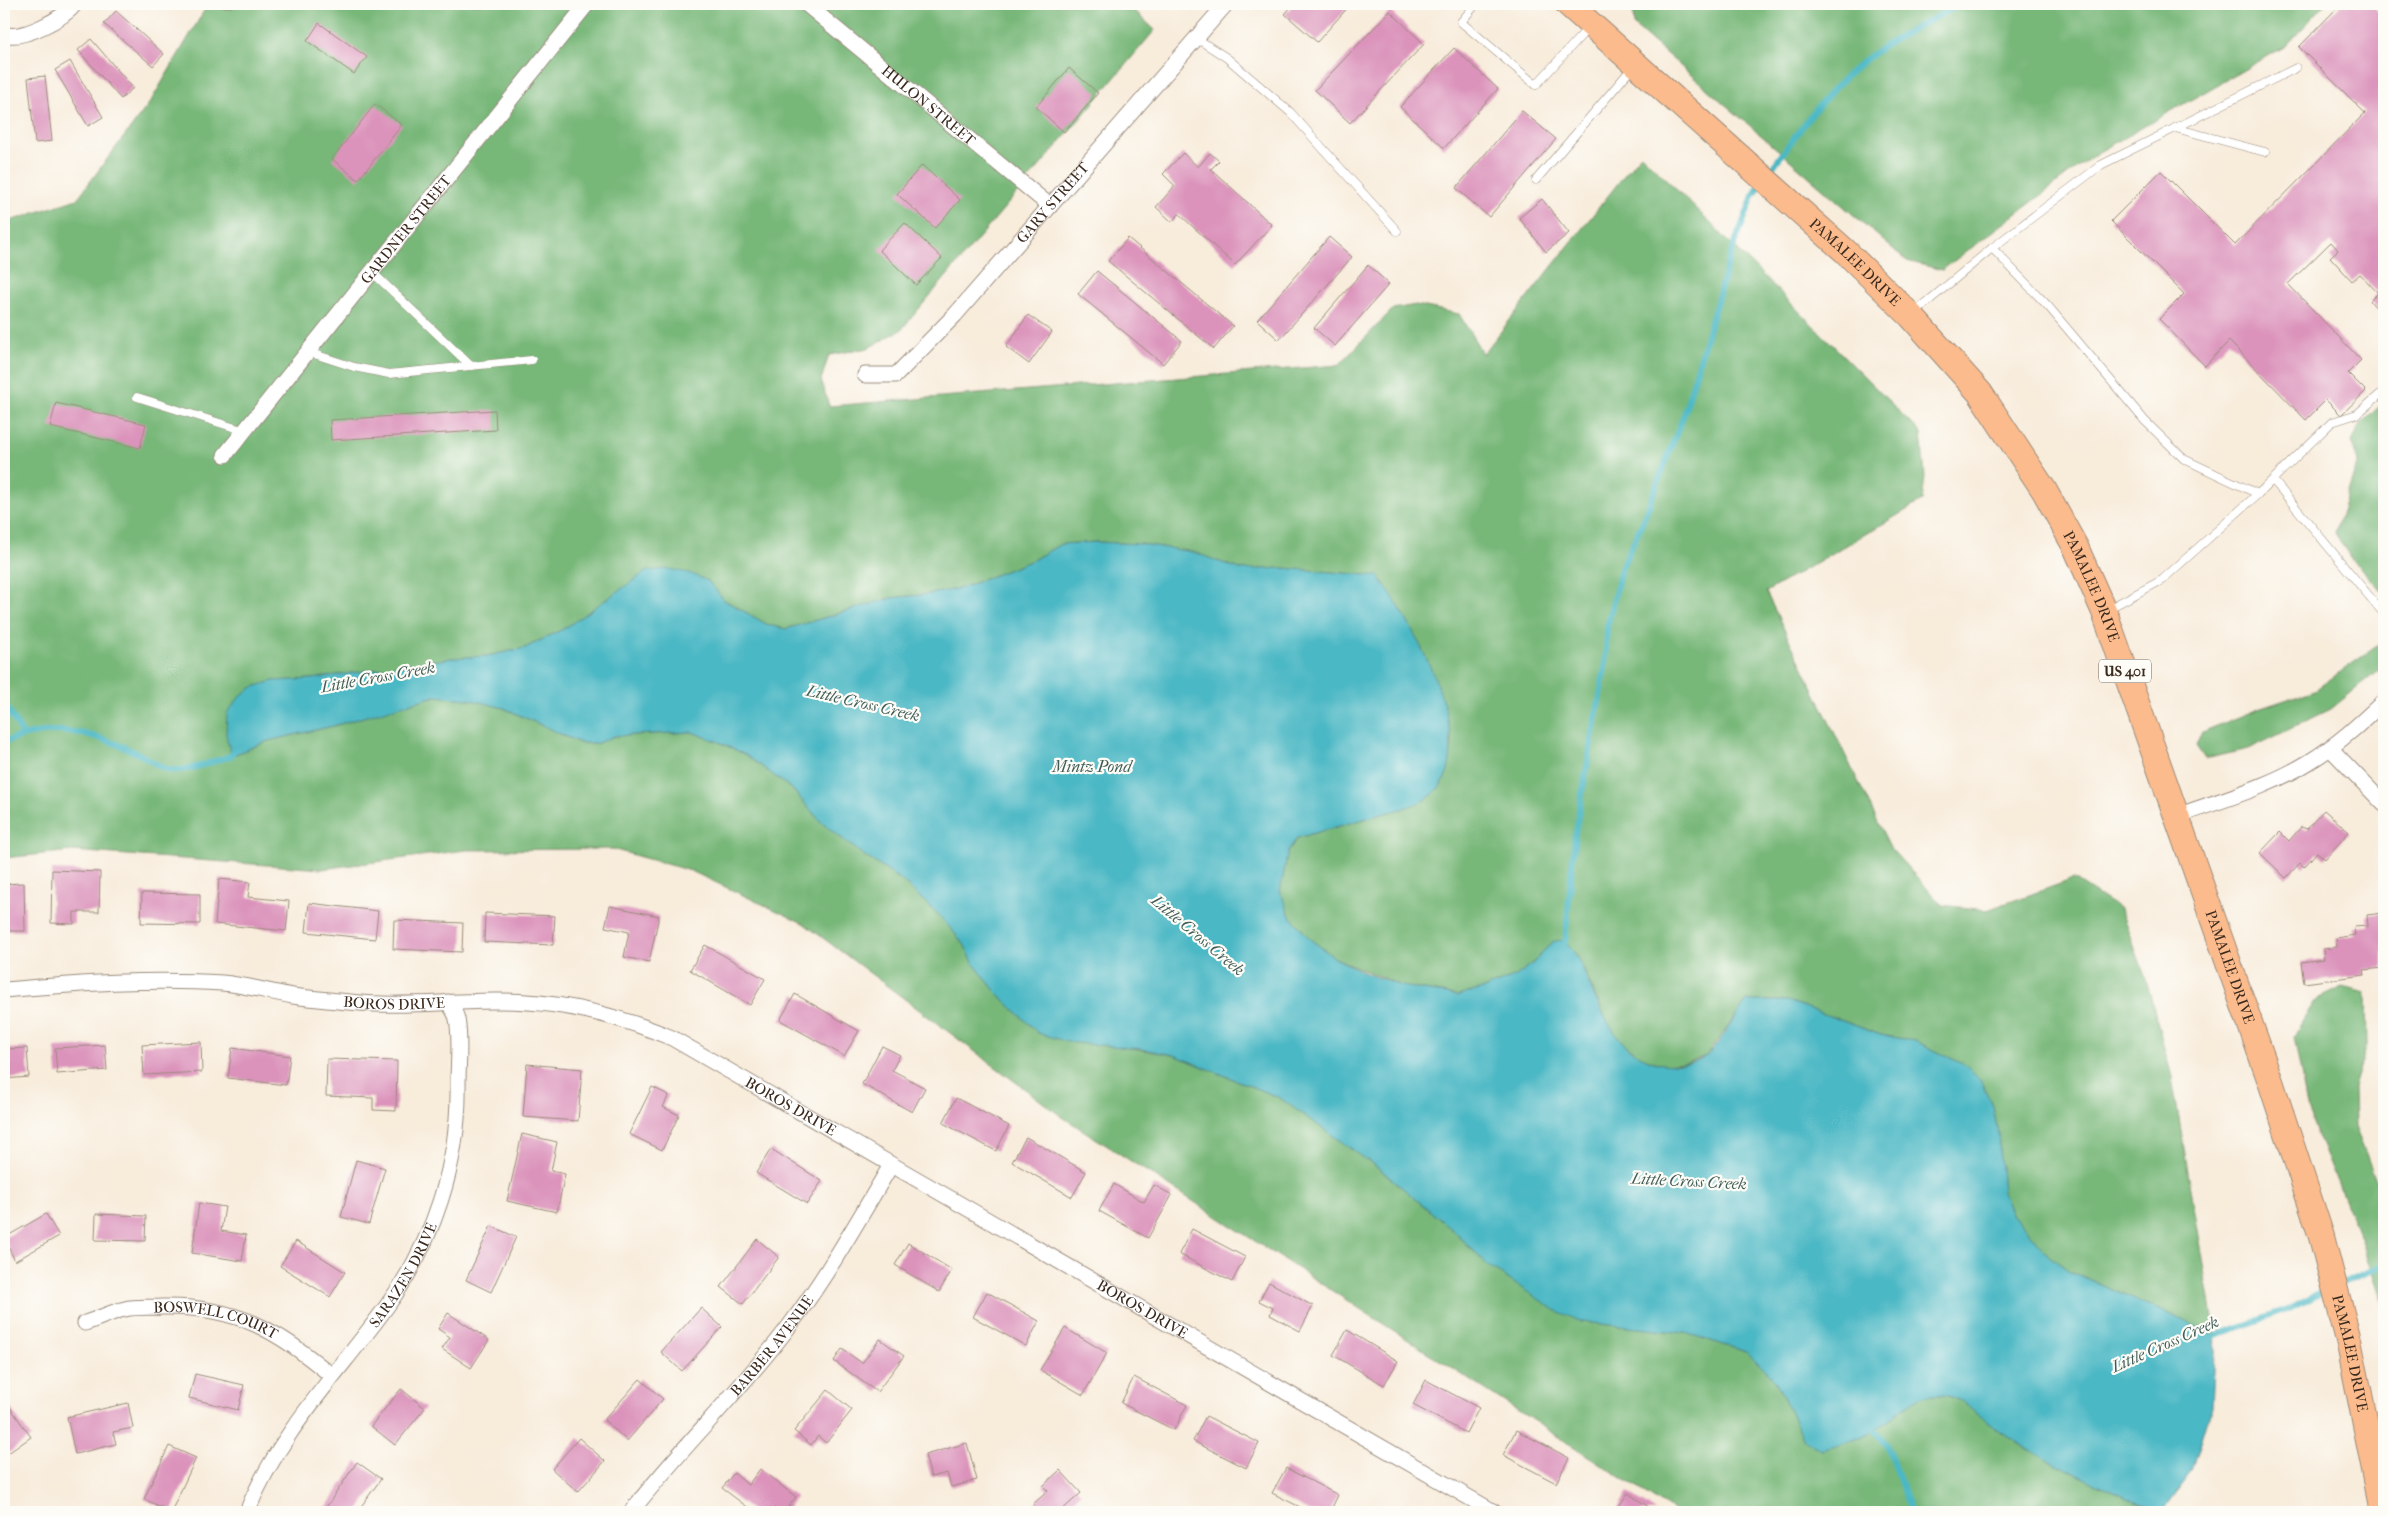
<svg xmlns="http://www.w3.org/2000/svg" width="2388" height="1516" viewBox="0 0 2388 1516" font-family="'IM FELL French Canon',serif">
<rect width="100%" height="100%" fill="#fdfcf7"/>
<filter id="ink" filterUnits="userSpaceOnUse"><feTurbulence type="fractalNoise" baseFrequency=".02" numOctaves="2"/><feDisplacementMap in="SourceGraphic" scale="10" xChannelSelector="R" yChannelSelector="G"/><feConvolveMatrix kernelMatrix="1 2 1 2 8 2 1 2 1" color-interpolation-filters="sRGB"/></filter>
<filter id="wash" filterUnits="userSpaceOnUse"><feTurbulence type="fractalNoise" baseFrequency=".0096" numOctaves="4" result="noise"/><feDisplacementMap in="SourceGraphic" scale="20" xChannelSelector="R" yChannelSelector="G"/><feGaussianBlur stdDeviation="1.12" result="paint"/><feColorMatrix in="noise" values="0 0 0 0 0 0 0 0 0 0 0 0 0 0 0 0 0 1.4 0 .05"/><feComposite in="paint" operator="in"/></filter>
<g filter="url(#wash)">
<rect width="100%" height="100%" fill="#f8ecdb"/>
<!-- forest -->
<g fill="#77b778" stroke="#59704b">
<path d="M208 4H1127L1155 30 901 330 868 348 829 355 821 380 829 406 1339 365 1393 309 1416 305 1459 314 1483 354 1641 154 1921 433 1925 477 1922 501 1766 592 1891 849 1942 905 1987 910 2074 879 2120 909 2145 975 2172 1078 2216 1335 2068 1270 2049 1256 2011 1212 2003 1192 1998 1134 1993 1106 1980 1080 1965 1065 1915 1041 1881 1035 1788 1001H1747L1706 1056 1686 1063 1664 1065 1643 1058 1623 1043 1609 1026 1578 957 1552 942 1532 964 1516 976 1486 988 1458 996 1402 986 1335 958 1310 939 1290 916 1280 891 1288 851 1297 838 1403 808 1428 797 1445 779 1452 745 1448 721 1378 576 1283 568 1242 570 1193 552 1142 544 1096 542 1061 544 1033 560 962 588 930 594 891 598 786 629 768 625 724 600 708 581 565 628 525 648 487 656 452 658 312 679 273 681 231 756 268 741 333 726 435 696 468 699 504 708 580 743H598L614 736 692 732 719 742 746 755 792 789 822 823 862 854 901 880 937 913 964 944 974 964 996 992 1038 1033 1174 1055 1280 1098 1381 1170 1454 1231 1488 1266 1582 1322 1686 1333 1747 1352 1775 1380 1804 1440 1822 1450C1841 1445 1859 1439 1876 1429 1890 1421 1911 1399 1926 1395 1957 1388 1973 1411 1995 1427 2045 1464 2105 1487 2161 1512H1675L1061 1116 803 923 691 871 612 849 466 850 322 869 72 851 4 858V223L77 199 151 101Z"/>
<polygon points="1632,4 2325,4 2286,46 2097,153 1942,270 1907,261 1634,26"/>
<polygon points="2384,402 2384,593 2350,557 2335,533 2358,461 2351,442 2362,423"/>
<polygon points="2384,641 2384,666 2331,709 2249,749 2205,759 2196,746 2202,732 2261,708 2315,690"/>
<polygon points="2342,987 2366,993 2367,1045 2354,1087 2355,1127 2377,1182 2384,1187 2384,1308 2362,1243 2308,1111 2294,1036 2315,1000"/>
</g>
<!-- water -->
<path fill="#4bb8c5" stroke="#437172" d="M1096 542 1142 544 1193 552 1242 570 1283 568 1378 576C1410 618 1490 756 1428 798 1413 807 1394 811 1378 815 1351 823 1324 830 1297 838L1288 851 1280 891 1290 916 1310 939 1335 958 1368 974 1402 986 1458 996 1486 988 1516 976 1532 964 1552 942 1560 940C1573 946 1579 960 1584 972 1600 1008 1614 1049 1654 1062 1668 1067 1693 1065 1706 1056 1715 1050 1738 1012 1747 1001H1788L1881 1035 1915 1041 1965 1065 1980 1080 1993 1106 1998 1134 2003 1192 2011 1212 2049 1256 2068 1270 2216 1335 2212 1406 2192 1471 2161 1512C2105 1487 2045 1464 1995 1427 1973 1411 1957 1388 1926 1395 1911 1399 1890 1421 1876 1429 1859 1439 1841 1445 1822 1450L1804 1440 1775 1380 1747 1352 1685 1333 1582 1322 1555 1310 1488 1266 1454 1231 1381 1170 1280 1098 1174 1055 1141 1049 1067 1042 1038 1033 996 992 974 964 964 944 937 913 901 880 862 854 822 823 792 789 746 755 719 742 692 732 614 736 598 743H580L504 708 468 699 435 696 333 726 268 741 231 756 226 734 227 713 241 695 253 687 273 681 312 679 452 658 487 656 525 648 565 628 647 571 669 569 689 573 708 581 724 600 768 625 786 629 891 598 930 594 962 588 1033 560 1061 544Z"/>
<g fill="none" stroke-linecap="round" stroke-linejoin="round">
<!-- stream -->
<g stroke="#4bb8c5" stroke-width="6">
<path d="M1768 174C1799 130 1832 82 1877 51 1903 33 1934 19 1961 4"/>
<polyline points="4,703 23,735"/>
<path d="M4 742C55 723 88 730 137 753 148 758 158 768 171 770 189 772 213 761 231 756L234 750"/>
<polyline points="1561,948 1565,942 1575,833 1605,667 1607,627 1621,569 1643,521 1684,414 1730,256 1753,196 1761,184"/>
<polyline points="2340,1284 2384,1265"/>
<polyline points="2209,1340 2216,1335 2288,1310 2331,1288"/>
<path d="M1868 1426C1892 1438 1902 1488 1909 1512"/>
</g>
</g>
<g id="blocks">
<!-- building -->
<g fill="#db93bb">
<polygon points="218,4 232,4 232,7 217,7"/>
<polygon points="1294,4 1351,4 1317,42 1285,14"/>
<polygon points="2341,4 2371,4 2384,17 2384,316 2370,301 2378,293 2360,274 2352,281 2330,257 2338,250 2331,242 2288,284 2361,360 2348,373 2366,391 2341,415 2326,400 2306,420 2229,341 2205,366 2159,319 2184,294 2111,221 2161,171 2235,245 2365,113 2299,47"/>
<polygon points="116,11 164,54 153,66 104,24"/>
<polygon points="1390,11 1424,44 1350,123 1315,90"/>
<polygon points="319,23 367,57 354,74 307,41"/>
<polygon points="91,39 133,88 121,99 78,50"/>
<polygon points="1454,48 1498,89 1444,148 1400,107"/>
<polygon points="70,61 103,117 88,126 55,70"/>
<polygon points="1069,68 1098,93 1064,132 1036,107"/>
<polygon points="45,76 52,141 35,143 28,78"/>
<polygon points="375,104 402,125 358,180 332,159"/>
<polygon points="1522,111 1556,139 1489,217 1456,188"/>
<polygon points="1183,153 1198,167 1210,153 1219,161 1211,169 1272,225 1235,265 1179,214 1172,222 1156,207 1175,186 1163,174"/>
<polygon points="922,165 960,200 935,228 897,194"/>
<polygon points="1542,199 1569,233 1546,252 1519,218"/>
<polygon points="905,223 942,258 916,285 879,250"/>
<polygon points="1329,237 1352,257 1279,340 1257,320"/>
<polygon points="1128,238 1233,326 1214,349 1108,261"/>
<polygon points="1368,265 1389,284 1335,346 1314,328"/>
<polygon points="1097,271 1182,341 1163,364 1078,294"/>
<polygon points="1028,315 1052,332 1029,364 1006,347"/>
<polygon points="56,403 146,424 140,448 50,427"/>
<polygon points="495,410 496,430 331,440 330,420"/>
<polygon points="2324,810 2349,832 2325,859 2317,852 2304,867 2300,863 2286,878 2260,853 2280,832 2289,841 2301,827 2307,829"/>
<polygon points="52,870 100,872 99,912 74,912 74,924 51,923"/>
<polygon points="219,879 250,882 248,897 289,901 286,931 215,924"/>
<polygon points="24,883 25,931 4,931 4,884"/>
<polygon points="142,893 200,894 200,924 141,923"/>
<polygon points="309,903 378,911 375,939 306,932"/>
<polygon points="610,906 659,916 649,962 624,957 629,932 605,927"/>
<polygon points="485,913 555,916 553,945 484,942"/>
<polygon points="2384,913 2383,968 2364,970 2365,975 2304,983 2301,962 2324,959 2323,949 2337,947 2336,938 2355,935 2354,927 2368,926 2367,915"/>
<polygon points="394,920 463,923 462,952 393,949"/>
<polygon points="705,945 765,979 750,1005 690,970"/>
<polygon points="795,994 859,1031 844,1056 780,1020"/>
<polygon points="201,1042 202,1072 144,1075 142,1045"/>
<polygon points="105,1045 107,1070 57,1074 55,1048"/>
<polygon points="882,1046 900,1055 892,1070 925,1088 912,1112 862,1084"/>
<polygon points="27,1048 29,1077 4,1079 4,1049"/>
<polygon points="232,1048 290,1056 286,1085 228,1078"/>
<polygon points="327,1059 397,1061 396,1111 373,1110 373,1098 326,1096"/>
<polygon points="527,1064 582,1069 578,1121 523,1117"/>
<polygon points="652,1087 669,1095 663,1107 679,1115 662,1150 629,1134"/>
<polygon points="956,1098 1009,1126 996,1151 943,1123"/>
<polygon points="522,1134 557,1142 551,1171 565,1174 557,1212 507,1201"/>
<polygon points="1026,1137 1086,1172 1072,1197 1012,1162"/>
<polygon points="771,1149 822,1181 807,1204 756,1173"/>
<polygon points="356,1160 385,1168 369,1224 341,1217"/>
<polygon points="1114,1184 1144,1202 1154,1185 1172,1195 1148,1238 1099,1211"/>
<polygon points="199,1203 225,1207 221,1231 246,1235 242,1261 192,1253"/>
<polygon points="46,1214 59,1236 15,1261 4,1238"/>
<polygon points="96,1214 146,1216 145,1241 95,1240"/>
<polygon points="491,1226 516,1237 491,1292 466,1280"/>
<polygon points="1192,1229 1245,1257 1232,1282 1179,1254"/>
<polygon points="757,1239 779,1257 743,1304 721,1287"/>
<polygon points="296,1241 345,1272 330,1297 280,1266"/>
<polygon points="908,1243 952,1270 939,1292 895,1265"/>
<polygon points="1269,1282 1313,1306 1300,1331 1270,1315 1273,1308 1259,1301"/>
<polygon points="987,1292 1039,1321 1026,1346 973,1317"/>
<polygon points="701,1308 722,1327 682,1371 661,1352"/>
<polygon points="448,1313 489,1340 471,1368 442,1349 450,1337 438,1329"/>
<polygon points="1065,1328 1107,1353 1083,1395 1040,1370"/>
<polygon points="1347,1330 1398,1361 1384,1385 1333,1355"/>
<polygon points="880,1339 904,1356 877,1392 834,1361 842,1349 862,1363"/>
<polygon points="195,1374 244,1385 238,1410 189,1398"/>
<polygon points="1134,1377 1187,1405 1174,1430 1121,1403"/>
<polygon points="640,1379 663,1399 627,1441 604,1420"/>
<polygon points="1426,1380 1479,1408 1466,1433 1413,1405"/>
<polygon points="401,1389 425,1408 395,1445 371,1426"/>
<polygon points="828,1390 852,1410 826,1443 818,1436 811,1445 794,1431"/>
<polygon points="4,1399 31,1437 4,1456"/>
<polygon points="128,1403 133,1428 113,1432 116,1444 75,1454 67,1417"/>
<polygon points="1206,1416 1259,1443 1246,1468 1193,1441"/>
<polygon points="1516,1430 1569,1458 1556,1483 1503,1455"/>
<polygon points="579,1438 605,1461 578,1492 552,1469"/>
<polygon points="967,1443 977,1480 951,1487 947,1473 931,1477 925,1455"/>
<polygon points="169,1446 196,1458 171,1512 144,1499"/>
<polygon points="357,1462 381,1479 357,1512 323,1512"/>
<polygon points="1286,1468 1338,1495 1330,1512 1310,1512 1272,1493"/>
<polygon points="760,1469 796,1497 784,1512 779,1512 774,1508 771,1512 754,1512 722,1488 734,1473 748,1485"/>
<polygon points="1060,1470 1081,1493 1060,1512 1040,1512 1033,1504 1048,1491 1043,1486"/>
<polygon points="1628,1493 1656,1512 1615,1512"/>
</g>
</g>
</g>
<g filter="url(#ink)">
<use href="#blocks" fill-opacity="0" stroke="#9a8b7c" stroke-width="1"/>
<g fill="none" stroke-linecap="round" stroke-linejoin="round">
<!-- lane casing -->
<g stroke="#9a8b7c" stroke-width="9">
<g id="lane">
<polyline points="1476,4 1461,22 1536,85 1589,27"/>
<polyline points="1196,38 1227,58 1290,112 1397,231"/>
<polyline points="2175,128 2265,152"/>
<polyline points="1536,180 1633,67"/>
<polyline points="1992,248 2048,306 2145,421 2184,459 2258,494"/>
<polyline points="372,272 471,366"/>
<polyline points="1914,313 1992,248 2101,165 2296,68"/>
<polyline points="308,352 354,367 389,374 532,360"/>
<polyline points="137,397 245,431"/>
<polyline points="2273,480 2384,614"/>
<polyline points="2106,610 2162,580 2258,494 2332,422 2357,414 2384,391"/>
</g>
</g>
<!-- street casing -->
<g stroke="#9a8b7c" stroke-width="17">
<g id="street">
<path id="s1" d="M806 4 1050 206"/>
<path d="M4 34C22 41 64 18 75 4"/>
<path id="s2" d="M865 375H896L955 315 1226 4"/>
<path id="s3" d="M225 455 587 4"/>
<polyline points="2330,748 2384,804"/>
<path d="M2177 816C2221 800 2269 787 2309 762 2337 745 2360 724 2384 701"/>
<path id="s4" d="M4 990C77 984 149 978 222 983 246 985 269 992 293 996 315 999 338 1001 360 1003 405 1007 450 1001 496 1001 556 1000 617 1015 672 1038L1494 1512"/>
<path id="s5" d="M85 1323C98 1319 111 1312 125 1309 137 1306 151 1308 163 1307 236 1306 278 1330 332 1376"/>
<path id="s6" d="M247 1512C278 1433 338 1374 387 1306 433 1243 460 1162 458 1083 458 1063 461 1039 457 1019 456 1013 451 1007 448 1002"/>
<path id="s7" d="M631 1512C681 1447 741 1391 790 1325 828 1274 859 1219 891 1165"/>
</g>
</g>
<!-- primary casing -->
<g stroke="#9a8b7c" stroke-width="27">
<g id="primary">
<path id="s8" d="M1568 4 1845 251 1911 316 1980 393 2044 490 2076 548 2104 611 2271 1083 2321 1235 2349 1342 2383 1512"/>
</g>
</g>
<!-- lane -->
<use href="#lane" stroke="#fff" stroke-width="8"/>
<!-- street -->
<use href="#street" stroke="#fff" stroke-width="15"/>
<!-- primary -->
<use href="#primary" stroke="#fbbb8c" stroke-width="25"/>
</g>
</g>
<g text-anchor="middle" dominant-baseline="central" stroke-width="4.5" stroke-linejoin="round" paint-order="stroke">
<!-- shield labels -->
<rect fill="#fdfcf7" stroke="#75695f" stroke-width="1" x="2099" y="659.5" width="52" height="23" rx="4"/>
<g font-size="14" font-weight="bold" fill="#3b2a1e">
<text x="2125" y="671">US 401</text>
</g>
<!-- street labels -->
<g font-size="15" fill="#3b2a1e" stroke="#fdfcf7">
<text stroke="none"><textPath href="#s1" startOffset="159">HULON STREET</textPath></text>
<text stroke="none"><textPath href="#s2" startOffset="264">GARY STREET</textPath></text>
<text stroke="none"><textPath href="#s3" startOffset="289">GARDNER STREET</textPath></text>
<text stroke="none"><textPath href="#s8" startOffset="386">PAMALEE DRIVE</textPath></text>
<text stroke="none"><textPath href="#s8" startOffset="791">PAMALEE DRIVE</textPath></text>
<text stroke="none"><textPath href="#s8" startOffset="1196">PAMALEE DRIVE</textPath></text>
<text stroke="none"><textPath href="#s4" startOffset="392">BOROS DRIVE</textPath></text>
<text stroke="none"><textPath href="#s4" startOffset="812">BOROS DRIVE</textPath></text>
<text stroke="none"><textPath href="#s6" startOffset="285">SARAZEN DRIVE</textPath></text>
<text stroke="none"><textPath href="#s4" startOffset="1218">BOROS DRIVE</textPath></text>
<text stroke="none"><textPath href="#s5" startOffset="135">BOSWELL COURT</textPath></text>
<text stroke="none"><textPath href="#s7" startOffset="218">BARBER AVENUE</textPath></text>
<text stroke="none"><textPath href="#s8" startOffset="1601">PAMALEE DRIVE</textPath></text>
</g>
<!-- water labels -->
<g font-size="16" font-style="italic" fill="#415c58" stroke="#fdfcf7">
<text transform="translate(378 677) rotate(-10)">Little Cross Creek</text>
<text transform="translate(863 703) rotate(13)">Little Cross Creek</text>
<text x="1092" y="766">Mintz Pond</text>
<text transform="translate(1198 935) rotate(40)">Little Cross Creek</text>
<text transform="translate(1689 1181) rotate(3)">Little Cross Creek</text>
<text transform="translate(2165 1344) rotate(-24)">Little Cross Creek</text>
</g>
</g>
<!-- margin -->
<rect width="2388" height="1516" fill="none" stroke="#fdfcf7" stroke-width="20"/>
</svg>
